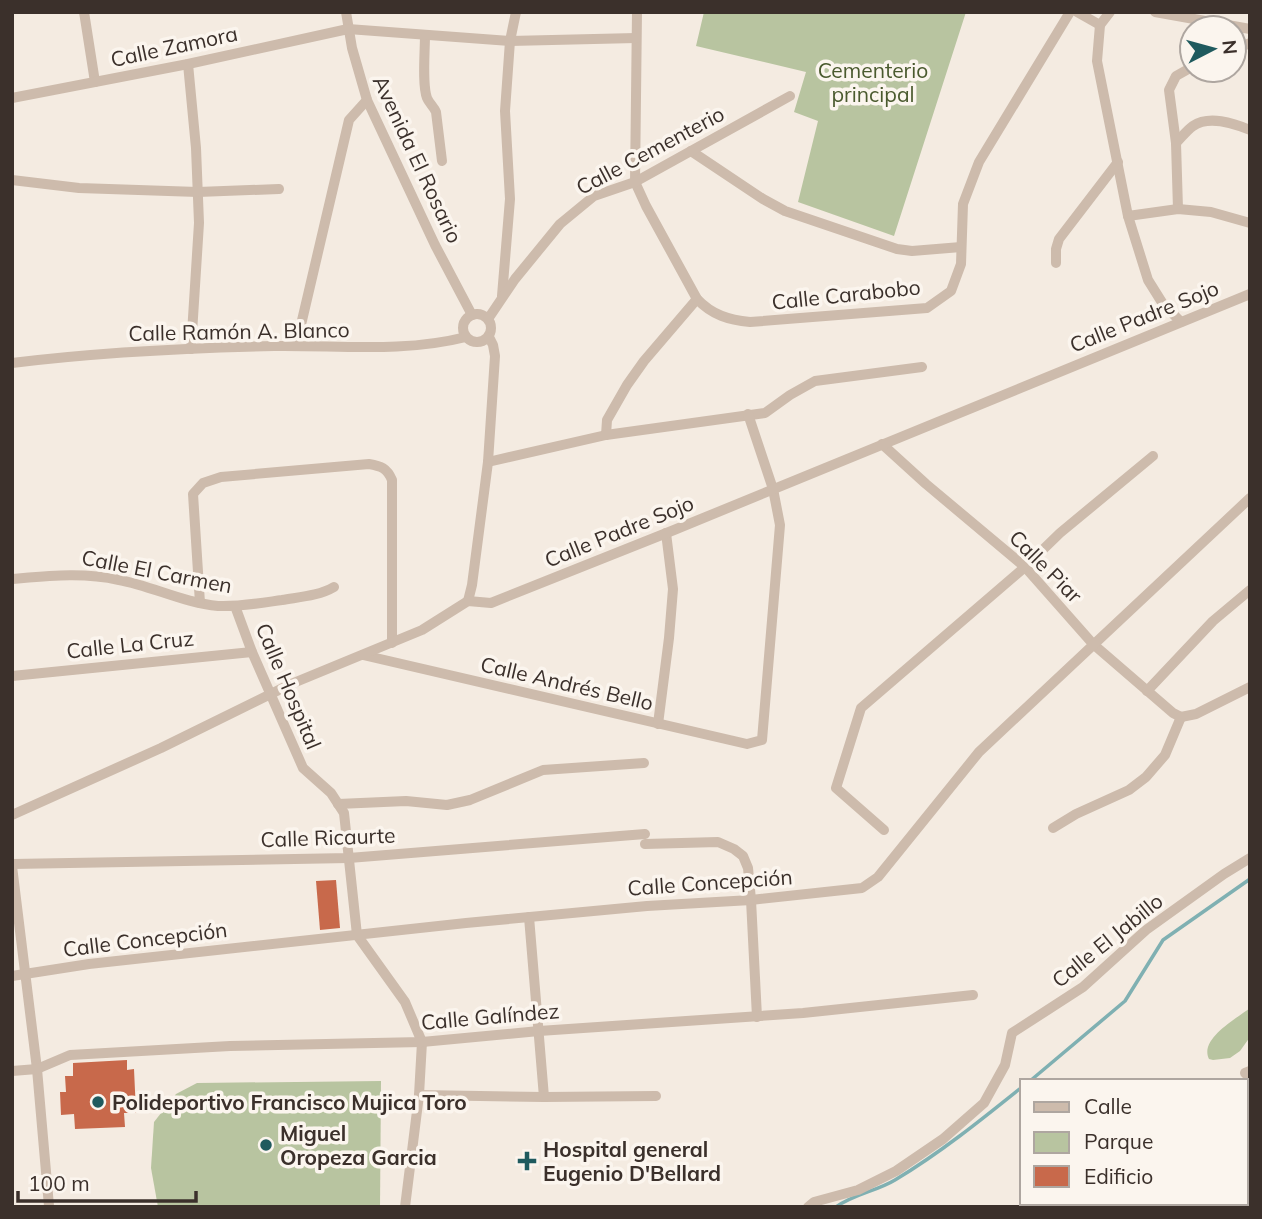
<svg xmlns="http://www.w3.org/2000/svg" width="1262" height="1219" viewBox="0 0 1262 1219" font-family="Mulish,sans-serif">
<rect width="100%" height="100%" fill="#f4ebe1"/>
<!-- green -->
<g fill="#b8c4a0">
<polygon points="704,12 966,12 894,236 798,202 818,121 794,112 806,72 696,46"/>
<path d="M1250 1008V1037L1240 1051 1230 1058 1213 1060 1209 1059C1199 1039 1236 1019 1250 1008Z"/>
<polygon points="381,1081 380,1207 158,1207 151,1168 154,1122 176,1094 197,1083"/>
<polygon points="1250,1153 1250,1207 1103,1207 1103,1203 1246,1203 1246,1155"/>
</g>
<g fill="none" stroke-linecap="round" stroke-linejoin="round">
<!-- stream -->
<g stroke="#7fb0b2" stroke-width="3.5">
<polyline points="1030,1081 1125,1001 1163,940 1250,879"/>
<path d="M836 1207C854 1194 877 1191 895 1180 940 1153 981 1120 1022 1087"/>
</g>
</g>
<!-- building -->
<g fill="#c8694b">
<polygon points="336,880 340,928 320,930 316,881"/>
<polygon points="127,1060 127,1070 134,1069 136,1113 124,1113 125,1127 75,1129 74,1114 61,1115 60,1092 66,1092 65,1076 73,1076 73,1063"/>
</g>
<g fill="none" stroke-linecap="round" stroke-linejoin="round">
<!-- street -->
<g stroke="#cdbbac" stroke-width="10">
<polyline points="84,12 95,82"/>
<polyline points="346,12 352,48 367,100 435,245 472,315"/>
<path d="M637 12 635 182 646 206 697 299C712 315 729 320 750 322L927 308 951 291 961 264 963 204 979 162 1070 12"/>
<polyline points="1077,12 1100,25"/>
<polyline points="1110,12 1100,25 1097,61 1128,216 1148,280 1163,304 1181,322"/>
<polyline points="1155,12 1250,29"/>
<path d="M425 35C425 51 422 85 427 98 429 103 434 107 436 112L442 161"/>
<polyline points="1234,50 1250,43"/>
<polyline points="188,64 196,148 199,223 191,349"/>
<polyline points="12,98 188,64 348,29 510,41 636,38"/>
<path d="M1176 143C1181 138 1187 130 1193 126 1209 115 1233 123 1250 130"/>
<polyline points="691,151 763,199 785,211 897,249 912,251 961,247"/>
<polyline points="12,180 79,188 198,192 279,189"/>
<polyline points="1178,209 1176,143 1169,90 1176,76 1192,67"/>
<polyline points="1128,216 1178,209 1211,212 1250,223"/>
<polyline points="1056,263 1056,249 1059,239 1118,162"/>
<polyline points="502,296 510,199 505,111 510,41 516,12"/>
<circle cx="477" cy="328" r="14"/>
<polyline points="488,319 515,279 560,224 594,196 635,182 790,96"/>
<polyline points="296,346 349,120 367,100"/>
<path d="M12 363C99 352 187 348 274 346 338 345 403 353 466 337"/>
<polyline points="606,435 607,420 627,385 644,361 697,299"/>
<polyline points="882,444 926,484 1025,567 1093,644 1173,713 1181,717"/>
<polyline points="488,462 606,435 765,413 790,395 815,381 922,367"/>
<path d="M12 579C48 576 83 572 119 580 152 586 184 603 218 606 239 607 261 603 282 600 299 597 319 596 334 587"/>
<polyline points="468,601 472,585 488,462 495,356 493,345 489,337"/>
<path d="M200 603 193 494 203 483 221 477 369 464C381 466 387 468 392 480V643"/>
<polyline points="235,606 252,652 303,768 331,793 344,813 357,935 405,1002 422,1042 419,1095 405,1207"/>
<polyline points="363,655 747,744 762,740 780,525 773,489 748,414"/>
<polyline points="12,676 252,652"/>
<polyline points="1147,691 1213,621 1250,590"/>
<polyline points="1181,717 1196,714 1250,687"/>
<polyline points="658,724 669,638 673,589 666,533"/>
<polyline points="338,804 406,801 447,805 470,800 543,770 644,763"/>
<polyline points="12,815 161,748 291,684 422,630 468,601 491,603 674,530 1250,294"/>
<polyline points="1053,828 1076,814 1129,790 1146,777 1165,755 1181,717"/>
<polyline points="884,830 836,788 861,708 1025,567 1060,533 1153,456"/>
<polyline points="645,844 718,842 734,849 743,856 748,868 751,900 757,1017"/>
<polyline points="12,864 349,858 645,834"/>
<polyline points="12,866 37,1069 49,1206"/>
<polyline points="529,917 544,1097"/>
<polyline points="12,976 89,964 466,923 647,906 751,900 862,888 878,877 979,752 1250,498"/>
<polyline points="12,1071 37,1069 70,1055 230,1046 422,1042 539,1031 803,1013 973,995"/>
<polyline points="1250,1071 1245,1073 1250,1078"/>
<polyline points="1246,1089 1250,1088"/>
<polyline points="419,1095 544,1097 656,1096"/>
<polyline points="808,1207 814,1202 858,1190 896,1171 943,1139 984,1103 1005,1065 1012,1033 1083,987 1146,930 1224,874 1250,858"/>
</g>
</g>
<!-- markers -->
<g fill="#1f5a5e" stroke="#fbf5ee" stroke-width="2.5">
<circle cx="98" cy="1102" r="7"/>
<circle cx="266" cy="1145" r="7"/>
<path d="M523.5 1150.5h7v7h7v7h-7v7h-7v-7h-7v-7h7z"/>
</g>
<g text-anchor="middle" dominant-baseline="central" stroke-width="7" stroke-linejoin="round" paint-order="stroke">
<!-- street labels -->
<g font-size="21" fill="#3b302b" stroke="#fbf5ee">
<text transform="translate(174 46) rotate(-12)">Calle Zamora</text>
<text transform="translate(650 150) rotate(-28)">Calle Cementerio</text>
<text transform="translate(418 159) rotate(65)">Avenida El Rosario</text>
<text transform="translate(846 294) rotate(-6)">Calle Carabobo</text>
<text transform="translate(1144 316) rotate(-22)">Calle Padre Sojo</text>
<text transform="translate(239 331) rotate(-1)">Calle Ramón A. Blanco</text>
<text transform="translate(619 531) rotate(-22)">Calle Padre Sojo</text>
<text transform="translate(1046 566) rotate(45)">Calle Piar</text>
<text transform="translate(157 571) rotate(11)">Calle El Carmen</text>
<text transform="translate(130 644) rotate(-6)">Calle La Cruz</text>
<text transform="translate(567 683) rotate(13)">Calle Andrés Bello</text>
<text transform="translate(289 686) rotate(67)">Calle Hospital</text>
<text transform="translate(328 837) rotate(-2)">Calle Ricaurte</text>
<text transform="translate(710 882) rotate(-4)">Calle Concepción</text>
<text transform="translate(145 939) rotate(-7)">Calle Concepción</text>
<text transform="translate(1107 940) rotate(-39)">Calle El Jabillo</text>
<text transform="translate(490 1016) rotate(-5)">Calle Galíndez</text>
</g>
<!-- park labels -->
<g font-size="21" fill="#4a5a2e" stroke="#fbf5ee">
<text x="873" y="70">Cementerio<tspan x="873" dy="24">principal</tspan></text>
</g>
<!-- poi labels -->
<g font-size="21" font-weight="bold" fill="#3b302b" stroke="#fbf5ee" text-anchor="start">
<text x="112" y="1102">Polideportivo Francisco Mujica Toro</text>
<text x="280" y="1133">Miguel<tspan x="280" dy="24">Oropeza Garcia</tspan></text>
<text x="543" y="1149">Hospital general<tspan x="543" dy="24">Eugenio D'Bellard</tspan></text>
</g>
</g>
<!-- border -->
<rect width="1262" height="1219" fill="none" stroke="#3b302b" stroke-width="28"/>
<!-- legend -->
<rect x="1020" y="1079" width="228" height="126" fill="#fbf5ee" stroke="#aea6a0" stroke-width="2"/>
<rect x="1034" y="1102" width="35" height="10" fill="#cdbbac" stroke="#aea6a0" stroke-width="2"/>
<text x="1084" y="1114" font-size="21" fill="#3b302b">Calle</text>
<rect x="1034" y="1132" width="35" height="21" fill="#b8c4a0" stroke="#aea6a0" stroke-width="2"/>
<text x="1084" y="1149" font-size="21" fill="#3b302b">Parque</text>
<rect x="1034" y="1166" width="35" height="21" fill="#c8694b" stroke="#aea6a0" stroke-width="2"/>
<text x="1084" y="1184" font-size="21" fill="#3b302b">Edificio</text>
<!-- north arrow -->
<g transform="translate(1213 49) rotate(84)"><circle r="33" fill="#fbf5ee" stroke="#aea6a0" stroke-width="2"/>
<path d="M0-5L12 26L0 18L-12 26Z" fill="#1f5a5e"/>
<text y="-10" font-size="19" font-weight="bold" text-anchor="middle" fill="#3b302b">N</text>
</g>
<!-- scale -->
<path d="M18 1191v10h178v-10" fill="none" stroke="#3b302b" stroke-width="3.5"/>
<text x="28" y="1191" font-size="21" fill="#3b302b" stroke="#fbf5ee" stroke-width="5" paint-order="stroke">100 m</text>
</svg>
